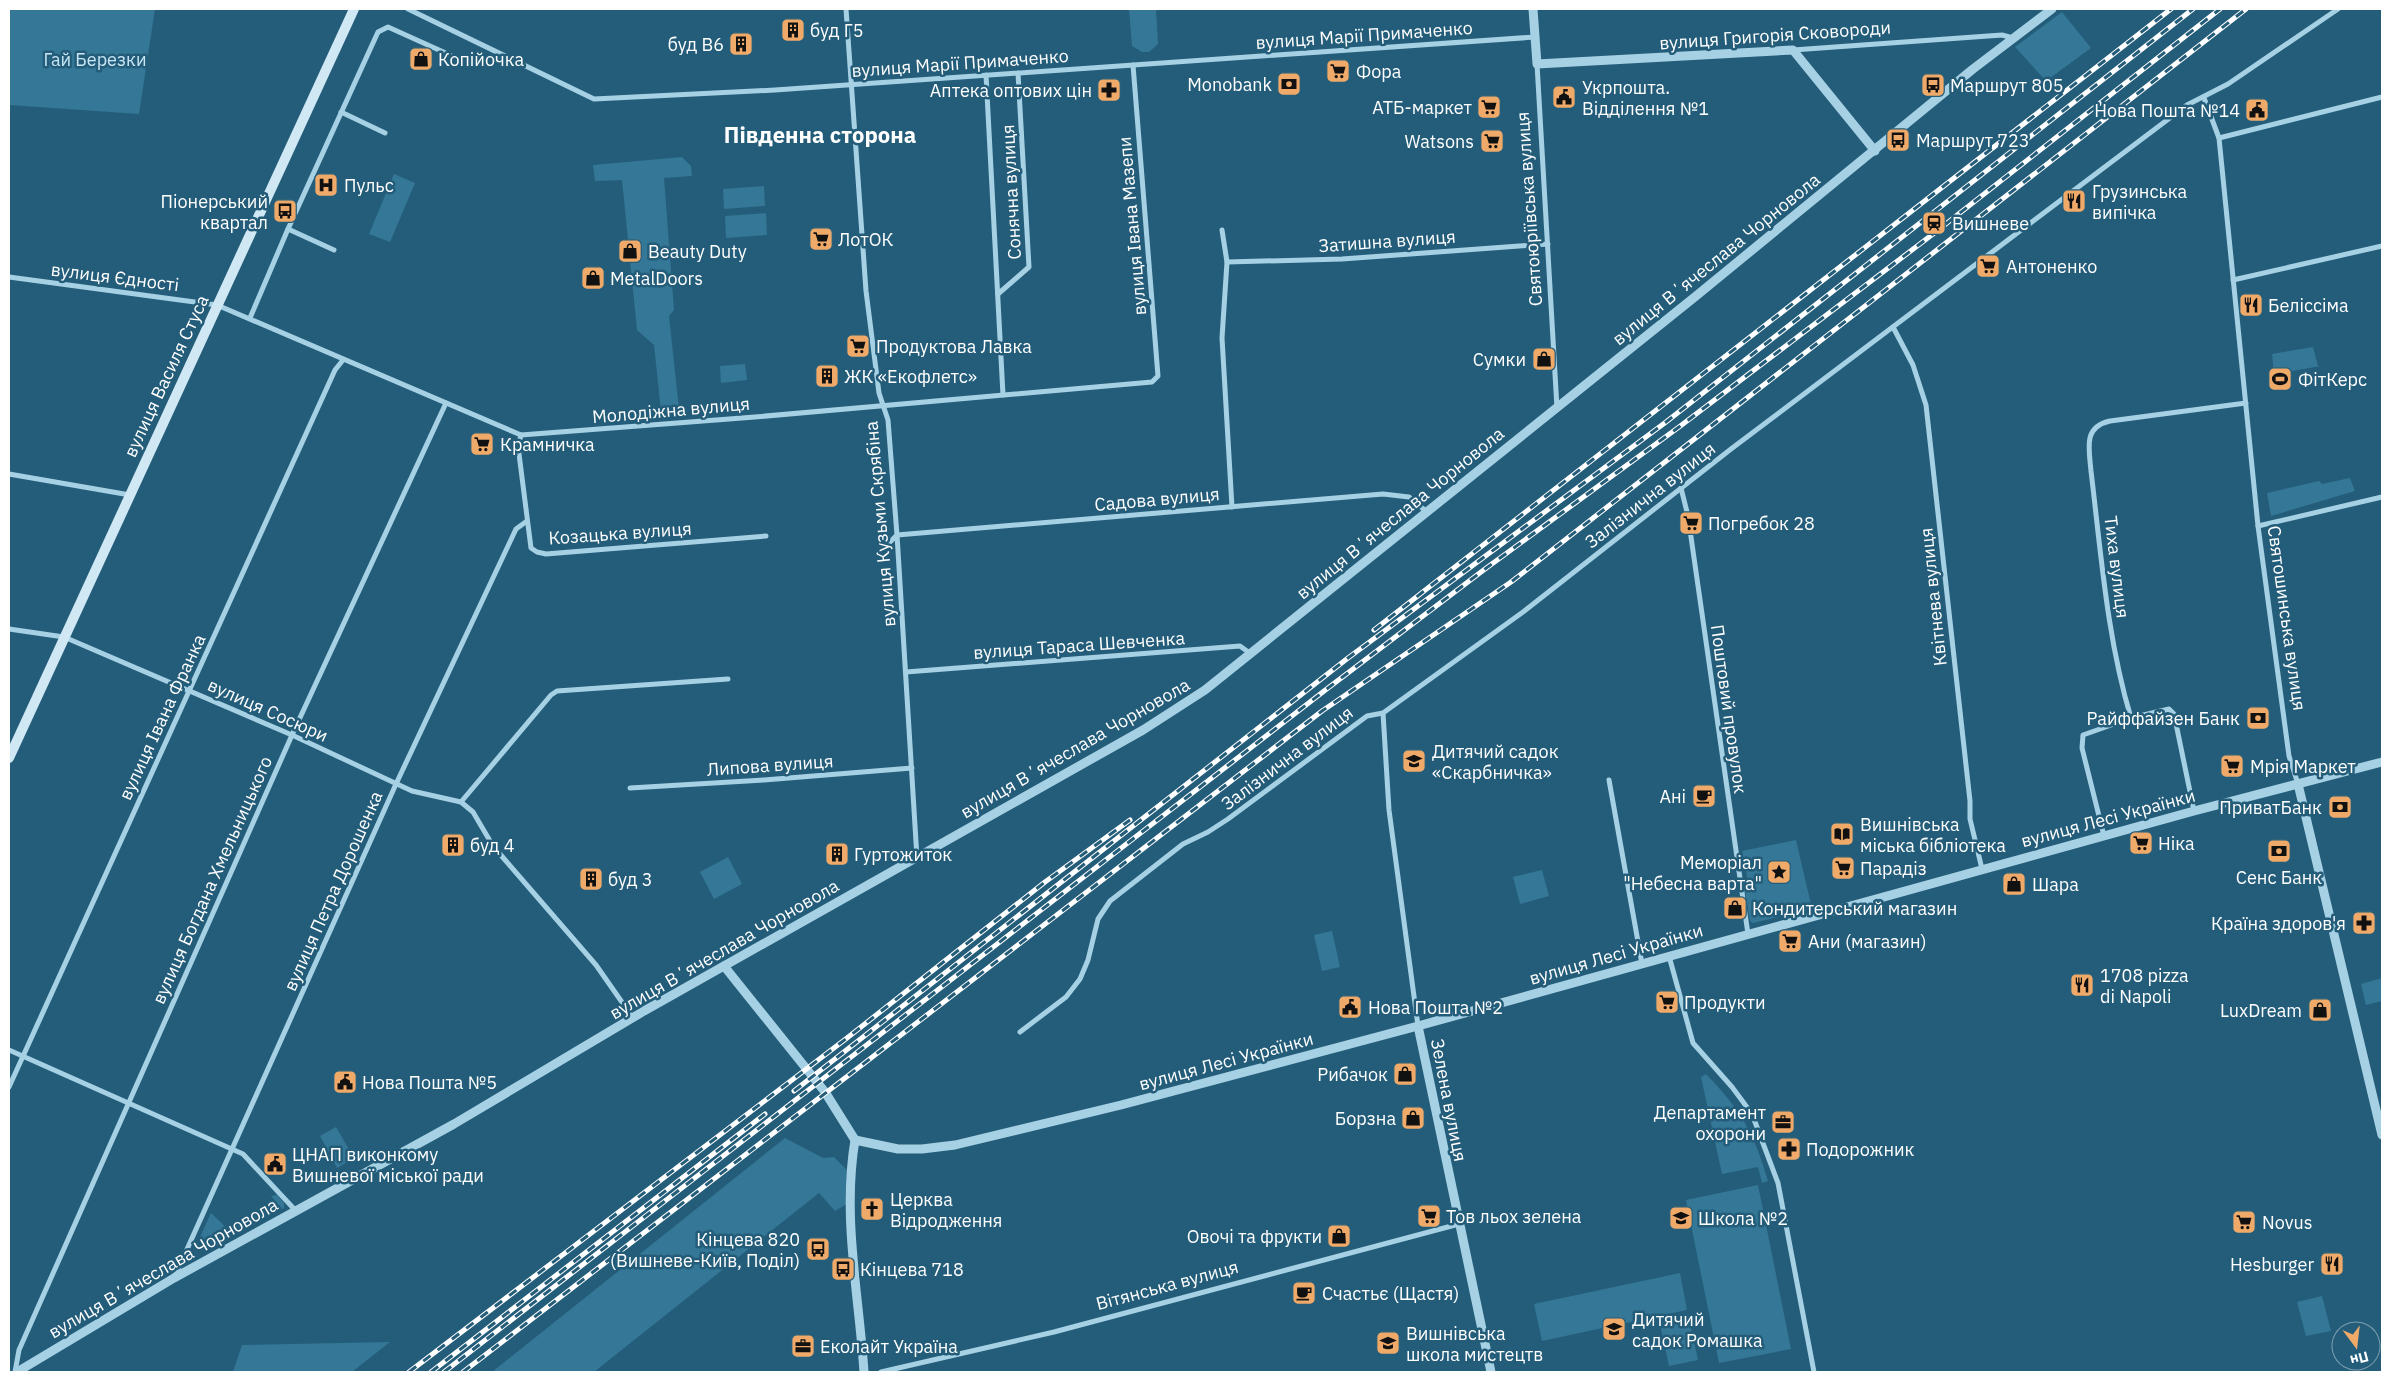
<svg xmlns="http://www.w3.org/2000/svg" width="2391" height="1381" viewBox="0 0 2391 1381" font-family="'IBM Plex Sans',sans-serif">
<rect width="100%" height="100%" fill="#245d7a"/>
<!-- green -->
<g fill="#347796">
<polygon points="9,9 155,9 139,114 9,105"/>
<polygon points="1129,9 1156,9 1158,44 1149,52 1142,52 1132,46"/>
<polygon points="2062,12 2091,48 2046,81 2015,47"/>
<polygon points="682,157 691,166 692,176 664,178 674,310 669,316 679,409 661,411 654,345 637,330 622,180 595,181 593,165"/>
<polygon points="394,174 415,183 390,242 369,234"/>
<polygon points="764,186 765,206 724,209 723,189"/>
<polygon points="766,213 767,235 726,238 725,216"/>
<polygon points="2313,347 2318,366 2321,366 2274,374 2272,354"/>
<polygon points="745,364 747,380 721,383 720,366"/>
<polygon points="2350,478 2355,491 2271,516 2267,493 2319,481 2322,484"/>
<polygon points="1796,840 1812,909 1753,923 1750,921 1744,884 1748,882 1742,851"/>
<polygon points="728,857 742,884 714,899 700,872"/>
<polygon points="1542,870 1549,896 1520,904 1513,877"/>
<polygon points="1332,931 1340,967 1322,971 1314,935"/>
<polygon points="2382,978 2382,1001 2366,1005 2361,984"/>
<path d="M1706 1074C1741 1110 1754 1133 1768 1181L1762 1183 1758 1167 1722 1174 1701 1077Z"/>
<polygon points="336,1127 354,1158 337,1168 320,1136"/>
<polygon points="785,1138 823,1158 834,1157 847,1170 847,1204 835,1211 819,1193 594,1372 492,1372"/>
<polygon points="1758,1185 1791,1349 1719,1363 1686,1200"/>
<polygon points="277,1195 284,1203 284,1208 210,1249 201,1246 200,1237 211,1213 230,1231 277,1203 271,1196"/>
<polygon points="1680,1273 1687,1310 1542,1341 1534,1304"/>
<polygon points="2322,1296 2331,1331 2306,1336 2297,1302"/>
<polygon points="1688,1314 1698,1360 1669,1366 1659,1320"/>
<polygon points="390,1342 352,1372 233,1372 242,1345"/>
</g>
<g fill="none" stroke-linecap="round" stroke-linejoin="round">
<!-- minor -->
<g stroke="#a6d1e4" stroke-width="5">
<polyline points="408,9 594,99 775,90 1535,37"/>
<polyline points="846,9 866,291 879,393 888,420 897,535 917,858"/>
<polyline points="1793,50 2002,35 2013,38"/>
<polyline points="1537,64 1557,408"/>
<polyline points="986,75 1003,395"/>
<polyline points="2204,98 2219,138 2258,526 2289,756 2298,784"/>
<polyline points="341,112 385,133"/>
<polyline points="2219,138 2382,97"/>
<polyline points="288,229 334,250"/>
<polyline points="1222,230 1227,262 1222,338 1232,507"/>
<polyline points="1227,262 1342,259 1548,244"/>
<polyline points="9,277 217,305 521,435 755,417 1152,382 1158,376 1133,65"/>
<polyline points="2233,280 2382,246"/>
<polyline points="998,294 1029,267 1018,73"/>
<polyline points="250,318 288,229 378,32 388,27 450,55"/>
<polyline points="1893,327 1913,365 1926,405 1970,801 1970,819 1982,869"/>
<polyline points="521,435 518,446 531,548 537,552 546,554 766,536"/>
<polyline points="9,474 130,495"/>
<polyline points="1681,488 1688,516 1748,934"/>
<polyline points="2258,526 2382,497"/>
<polyline points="888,544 897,535 1383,494 1409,497 1427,512"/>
<polyline points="9,629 64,637 292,735 412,791 461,802 473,812 493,846 596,965 633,1018"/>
<polyline points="906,672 1240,646 1251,654"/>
<polyline points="1383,713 1389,810 1418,1026"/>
<path d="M2131 718C2107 638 2101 553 2091 471 2089 448 2083 427 2110 421L2246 403"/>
<polyline points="1609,780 1642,964"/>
<polyline points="630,788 764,780 912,768"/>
<polyline points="461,802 551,695 557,691 728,679"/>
<polyline points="2104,836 2082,748 2083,735 2131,718 2169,709 2174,714 2194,811"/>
<polyline points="1669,956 1693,1043 1732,1087 1752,1114 1778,1183 1814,1372"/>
<polyline points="1020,1032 1066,997 1080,979 1088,960 1098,919 1110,901 1183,844 1208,832 1228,819 1367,716 1383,713 1523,612 1731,449 2187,105 2228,84 2338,9"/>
<polyline points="9,1050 243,1154 296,1211"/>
<polyline points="9,1087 335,370 343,360"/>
<polyline points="175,1276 396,784 516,529 527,521"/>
<polyline points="15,1372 19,1350 292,735 446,403"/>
<polyline points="881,1372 1054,1332 1459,1224"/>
</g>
<!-- tertiary -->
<g stroke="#a6d1e4" stroke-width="9">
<polyline points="1533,9 1537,64 1793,50 1875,151"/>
<polyline points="2298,784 2382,1135"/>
<path d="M724 966 825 1092 855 1140C842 1217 859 1295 864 1372"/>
<polyline points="1418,1026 1491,1372"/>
<polyline points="855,1140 898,1149 922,1149 955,1145 1121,1105 1418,1026 2194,811 2382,762"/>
<polyline points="17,1372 174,1278 454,1124 644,1011 1143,730 1205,690 1696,296 1973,69 2052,9"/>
</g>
<!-- secondary -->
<polyline stroke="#d0e8f4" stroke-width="10" points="9,758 354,9"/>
<!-- rail casing -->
<g stroke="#fff" stroke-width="5">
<g id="rail">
<polyline points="1374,630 2171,9"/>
<polyline points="794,1091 1348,658 1666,422 2193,9"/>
<polyline points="409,1372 847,1038 1045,882 1130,820"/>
<polyline points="431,1372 765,1114"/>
<polyline points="444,1372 1328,688 1485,569 1679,427 1933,234 2220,9"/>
<polyline points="463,1372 1322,711 1511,582 2246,9"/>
</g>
</g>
<!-- rail -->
<use href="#rail" stroke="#245d7a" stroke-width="3" stroke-dasharray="9" stroke-linecap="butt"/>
</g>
<!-- icons -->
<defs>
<g id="building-square" transform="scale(1.25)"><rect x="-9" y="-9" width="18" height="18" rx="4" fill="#efaa6a" stroke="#245d7a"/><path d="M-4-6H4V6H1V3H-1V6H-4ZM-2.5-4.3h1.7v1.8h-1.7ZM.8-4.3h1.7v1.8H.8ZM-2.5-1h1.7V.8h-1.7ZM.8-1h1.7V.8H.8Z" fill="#111"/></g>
<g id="shop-square" transform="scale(1.25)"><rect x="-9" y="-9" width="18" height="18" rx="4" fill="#efaa6a" stroke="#245d7a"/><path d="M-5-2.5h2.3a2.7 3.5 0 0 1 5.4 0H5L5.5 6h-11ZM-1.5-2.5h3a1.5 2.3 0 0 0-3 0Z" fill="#111"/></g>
<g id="supermarket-square" transform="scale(1.25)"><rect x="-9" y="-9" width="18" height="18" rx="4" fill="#efaa6a" stroke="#245d7a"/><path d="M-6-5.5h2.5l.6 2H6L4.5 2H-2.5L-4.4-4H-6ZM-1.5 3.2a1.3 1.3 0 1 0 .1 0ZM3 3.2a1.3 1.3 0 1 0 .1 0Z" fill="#111"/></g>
<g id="bank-square" transform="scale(1.25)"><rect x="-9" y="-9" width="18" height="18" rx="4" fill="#efaa6a" stroke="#245d7a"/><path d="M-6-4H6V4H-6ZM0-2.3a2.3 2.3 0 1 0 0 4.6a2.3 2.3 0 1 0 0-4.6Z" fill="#111"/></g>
<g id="bus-square" transform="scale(1.25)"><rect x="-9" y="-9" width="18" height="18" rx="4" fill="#efaa6a" stroke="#245d7a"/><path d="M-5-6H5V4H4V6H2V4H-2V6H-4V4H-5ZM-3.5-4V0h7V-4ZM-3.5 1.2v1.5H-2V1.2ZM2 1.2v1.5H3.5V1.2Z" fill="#111"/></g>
<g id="pharmacy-square" transform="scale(1.25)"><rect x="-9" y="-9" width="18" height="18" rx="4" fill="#efaa6a" stroke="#245d7a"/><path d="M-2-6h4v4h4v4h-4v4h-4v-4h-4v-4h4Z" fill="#111"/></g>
<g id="civic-square" transform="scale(1.25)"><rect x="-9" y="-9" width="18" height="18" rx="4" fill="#efaa6a" stroke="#245d7a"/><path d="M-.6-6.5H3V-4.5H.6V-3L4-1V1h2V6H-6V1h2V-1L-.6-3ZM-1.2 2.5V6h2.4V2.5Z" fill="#111"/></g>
<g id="hospital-square" transform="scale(1.25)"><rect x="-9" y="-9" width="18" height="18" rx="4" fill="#efaa6a" stroke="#245d7a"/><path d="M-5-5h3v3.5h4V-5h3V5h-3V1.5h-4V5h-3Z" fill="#111"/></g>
<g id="restaurant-square" transform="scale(1.25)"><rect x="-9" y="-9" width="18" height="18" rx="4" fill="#efaa6a" stroke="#245d7a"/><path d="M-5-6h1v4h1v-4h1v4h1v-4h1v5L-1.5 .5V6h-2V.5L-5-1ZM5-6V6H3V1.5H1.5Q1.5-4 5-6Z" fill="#111"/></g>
<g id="station-square" transform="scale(1.25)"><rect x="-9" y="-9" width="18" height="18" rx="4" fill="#efaa6a" stroke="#245d7a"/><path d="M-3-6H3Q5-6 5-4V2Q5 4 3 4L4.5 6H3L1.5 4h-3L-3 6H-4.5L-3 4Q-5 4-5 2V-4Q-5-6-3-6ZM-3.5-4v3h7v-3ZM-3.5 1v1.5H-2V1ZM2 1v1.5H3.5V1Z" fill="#111"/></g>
<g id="stadium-square" transform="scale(1.25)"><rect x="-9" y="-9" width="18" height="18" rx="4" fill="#efaa6a" stroke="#245d7a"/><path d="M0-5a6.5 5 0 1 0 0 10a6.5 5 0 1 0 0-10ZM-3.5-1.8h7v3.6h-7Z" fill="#111"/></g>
<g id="school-square" transform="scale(1.25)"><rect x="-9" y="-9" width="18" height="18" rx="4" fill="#efaa6a" stroke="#245d7a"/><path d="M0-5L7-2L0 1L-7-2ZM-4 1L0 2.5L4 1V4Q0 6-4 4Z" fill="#111"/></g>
<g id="cafe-square" transform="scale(1.25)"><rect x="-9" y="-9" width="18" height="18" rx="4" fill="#efaa6a" stroke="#245d7a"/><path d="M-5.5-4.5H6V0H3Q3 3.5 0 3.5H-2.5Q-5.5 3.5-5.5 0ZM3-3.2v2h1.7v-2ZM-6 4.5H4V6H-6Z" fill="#111"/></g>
<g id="library-square" transform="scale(1.25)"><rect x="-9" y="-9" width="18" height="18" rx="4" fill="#efaa6a" stroke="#245d7a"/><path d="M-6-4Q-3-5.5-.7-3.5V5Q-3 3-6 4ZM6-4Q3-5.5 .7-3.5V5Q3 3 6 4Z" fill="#111"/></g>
<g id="sight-square" transform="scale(1.25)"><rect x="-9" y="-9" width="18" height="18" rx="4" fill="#efaa6a" stroke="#245d7a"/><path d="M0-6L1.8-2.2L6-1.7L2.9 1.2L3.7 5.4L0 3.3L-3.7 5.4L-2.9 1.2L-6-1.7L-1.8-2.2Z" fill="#111"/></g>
<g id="office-square" transform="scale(1.25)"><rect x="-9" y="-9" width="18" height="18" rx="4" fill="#efaa6a" stroke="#245d7a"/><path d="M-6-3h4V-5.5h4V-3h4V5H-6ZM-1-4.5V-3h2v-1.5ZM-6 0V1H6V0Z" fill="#111"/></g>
<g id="church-square" transform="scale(1.25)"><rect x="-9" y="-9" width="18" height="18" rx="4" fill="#efaa6a" stroke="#245d7a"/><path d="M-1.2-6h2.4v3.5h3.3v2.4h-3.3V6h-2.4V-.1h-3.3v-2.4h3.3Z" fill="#111"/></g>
</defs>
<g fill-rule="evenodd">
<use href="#building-square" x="793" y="30"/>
<use href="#building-square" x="741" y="44"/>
<use href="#shop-square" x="421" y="59"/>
<use href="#supermarket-square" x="1338" y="71"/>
<use href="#bank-square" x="1289" y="84"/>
<use href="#bus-square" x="1933" y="85"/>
<use href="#pharmacy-square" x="1109" y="90"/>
<use href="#civic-square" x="1564" y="97"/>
<use href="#supermarket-square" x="1489" y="107"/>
<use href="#civic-square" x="2257" y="110"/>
<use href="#bus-square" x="1898" y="140"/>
<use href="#supermarket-square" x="1492" y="141"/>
<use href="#hospital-square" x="326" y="185"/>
<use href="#restaurant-square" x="2074" y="201"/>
<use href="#bus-square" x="285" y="211"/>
<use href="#station-square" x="1934" y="223"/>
<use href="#supermarket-square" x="821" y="239"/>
<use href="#shop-square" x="630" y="251"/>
<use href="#supermarket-square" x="1988" y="266"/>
<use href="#shop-square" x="593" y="278"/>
<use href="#restaurant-square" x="2251" y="305"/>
<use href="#supermarket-square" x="858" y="346"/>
<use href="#shop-square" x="1544" y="359"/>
<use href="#building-square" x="827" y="376"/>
<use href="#stadium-square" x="2280" y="379"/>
<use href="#supermarket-square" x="482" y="444"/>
<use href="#supermarket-square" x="1691" y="523"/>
<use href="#bank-square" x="2258" y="718"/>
<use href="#school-square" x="1414" y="761"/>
<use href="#supermarket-square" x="2232" y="766"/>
<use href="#cafe-square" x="1704" y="796"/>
<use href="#bank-square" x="2340" y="807"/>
<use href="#library-square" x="1842" y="834"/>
<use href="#supermarket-square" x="2141" y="843"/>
<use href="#building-square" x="453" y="845"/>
<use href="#bank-square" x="2279" y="851"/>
<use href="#building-square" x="837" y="854"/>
<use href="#supermarket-square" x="1843" y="868"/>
<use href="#sight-square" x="1779" y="872"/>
<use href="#building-square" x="591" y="879"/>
<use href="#shop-square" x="2014" y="884"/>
<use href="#shop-square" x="1735" y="908"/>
<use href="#pharmacy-square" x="2364" y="923"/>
<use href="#supermarket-square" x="1790" y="941"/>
<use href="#restaurant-square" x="2082" y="985"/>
<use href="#supermarket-square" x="1667" y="1002"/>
<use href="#civic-square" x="1350" y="1007"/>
<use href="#shop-square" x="2320" y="1010"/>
<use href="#shop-square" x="1405" y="1074"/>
<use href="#civic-square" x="345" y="1082"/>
<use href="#shop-square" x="1413" y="1118"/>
<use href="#office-square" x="1783" y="1122"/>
<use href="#pharmacy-square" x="1789" y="1149"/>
<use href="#civic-square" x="275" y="1164"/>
<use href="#church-square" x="872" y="1209"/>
<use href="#supermarket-square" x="1429" y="1216"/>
<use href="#school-square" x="1681" y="1218"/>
<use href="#supermarket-square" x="2244" y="1222"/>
<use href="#shop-square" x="1339" y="1236"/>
<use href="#bus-square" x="818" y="1249"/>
<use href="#restaurant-square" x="2332" y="1264"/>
<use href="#bus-square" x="843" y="1269"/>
<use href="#cafe-square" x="1304" y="1293"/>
<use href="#school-square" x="1614" y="1329"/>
<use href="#school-square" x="1388" y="1343"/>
<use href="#office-square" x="803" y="1346"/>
</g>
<g text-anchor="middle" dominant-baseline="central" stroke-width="5" stroke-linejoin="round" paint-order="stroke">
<!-- poi labels -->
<g font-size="18" fill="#fff" stroke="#245d7a" text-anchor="start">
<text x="810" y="30">буд Г5</text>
<text x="724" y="44" text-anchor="end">буд В6</text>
<text x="438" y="59">Копійочка</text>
<text x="1356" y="71">Фора</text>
<text x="1272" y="84" text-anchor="end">Monobank</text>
<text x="1950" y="85">Маршрут 805</text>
<text x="1582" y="87">Укрпошта.<tspan x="1582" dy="21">Відділення №1</tspan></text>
<text x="1092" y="90" text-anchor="end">Аптека оптових цін</text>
<text x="1472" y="107" text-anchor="end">АТБ-маркет</text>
<text x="2240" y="110" text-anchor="end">Нова Пошта №14</text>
<text x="1916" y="140">Маршрут 723</text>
<text x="1474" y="141" text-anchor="end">Watsons</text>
<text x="344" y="185">Пульс</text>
<text x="2092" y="191">Грузинська<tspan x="2092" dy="21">випічка</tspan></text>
<text x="268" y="201" text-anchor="end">Піонерський<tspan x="268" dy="21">квартал</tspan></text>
<text x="1952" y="223">Вишневе</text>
<text x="838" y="239">ЛотОК</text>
<text x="648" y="251">Beauty Duty</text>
<text x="2006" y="266">Антоненко</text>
<text x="610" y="278">MetalDoors</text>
<text x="2268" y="305">Беліссіма</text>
<text x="876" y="346">Продуктова Лавка</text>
<text x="1526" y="359" text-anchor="end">Сумки</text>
<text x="844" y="376">ЖК «Екофлетс»</text>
<text x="2298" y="379">ФітКерс</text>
<text x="500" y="444">Крамничка</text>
<text x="1708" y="523">Погребок 28</text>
<text x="2240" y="718" text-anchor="end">Райффайзен Банк</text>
<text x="1432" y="751">Дитячий садок<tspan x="1432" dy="21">«Скарбничка»</tspan></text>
<text x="2250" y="766">Мрія Маркет</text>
<text x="1686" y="796" text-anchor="end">Ані</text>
<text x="2322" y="807" text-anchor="end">ПриватБанк</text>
<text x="1860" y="824">Вишнівська<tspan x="1860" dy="21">міська бібліотека</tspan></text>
<text x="2158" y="843">Ніка</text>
<text x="470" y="845">буд 4</text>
<text x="854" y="854">Гуртожиток</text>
<text x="1762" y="862" text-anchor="end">Меморіал<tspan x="1762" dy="21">"Небесна варта"</tspan></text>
<text x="1860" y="868">Парадіз</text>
<text x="2279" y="877" text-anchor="middle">Сенс Банк</text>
<text x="608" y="879">буд 3</text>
<text x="2032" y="884">Шара</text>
<text x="1752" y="908">Кондитерський магазин</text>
<text x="2346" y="923" text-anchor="end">Країна здоров'я</text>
<text x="1808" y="941">Ани (магазин)</text>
<text x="2100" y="975">1708 pizza<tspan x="2100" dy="21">di Napoli</tspan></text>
<text x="1684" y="1002">Продукти</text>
<text x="1368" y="1007">Нова Пошта №2</text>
<text x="2302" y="1010" text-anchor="end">LuxDream</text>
<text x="1388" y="1074" text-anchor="end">Рибачок</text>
<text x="362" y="1082">Нова Пошта №5</text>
<text x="1766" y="1112" text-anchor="end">Департамент<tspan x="1766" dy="21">охорони</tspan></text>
<text x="1396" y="1118" text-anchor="end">Борзна</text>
<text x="1806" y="1149">Подорожник</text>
<text x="292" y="1154">ЦНАП виконкому<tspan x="292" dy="21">Вишневої міської ради</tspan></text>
<text x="890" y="1199">Церква<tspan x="890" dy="21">Відродження</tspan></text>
<text x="1446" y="1216">Тов льох зелена</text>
<text x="1698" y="1218">Школа №2</text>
<text x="2262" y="1222">Novus</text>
<text x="1322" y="1236" text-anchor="end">Овочі та фрукти</text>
<text x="800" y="1239" text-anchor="end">Кінцева 820<tspan x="800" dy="21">(Вишневе-Київ, Поділ)</tspan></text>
<text x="2314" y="1264" text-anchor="end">Hesburger</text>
<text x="860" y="1269">Кінцева 718</text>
<text x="1322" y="1293">Счастьє (Щастя)</text>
<text x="1632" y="1319">Дитячий<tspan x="1632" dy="21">садок Ромашка</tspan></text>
<text x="1406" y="1333">Вишнівська<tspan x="1406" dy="21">школа мистецтв</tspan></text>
<text x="820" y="1346">Еколайт Україна</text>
</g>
<!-- street labels -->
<g font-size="18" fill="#fff" stroke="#245d7a">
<text transform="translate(1364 35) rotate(-4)">вулиця Марії Примаченко</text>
<text transform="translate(1775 35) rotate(-4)">вулиця Григорія Сковороди</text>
<text transform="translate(960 63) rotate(-4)">вулиця Марії Примаченко</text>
<text transform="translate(1011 192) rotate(-93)">Сонячна вулиця</text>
<text transform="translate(1529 209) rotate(-94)">Святоюріївська вулиця</text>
<text transform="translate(1132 226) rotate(-95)">вулиця Івана Мазепи</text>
<text transform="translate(1387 241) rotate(-4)">Затишна вулиця</text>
<text transform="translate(1716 259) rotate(-39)">вулиця Вʼячеслава Чорновола</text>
<text transform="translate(115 277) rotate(7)">вулиця Єдності</text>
<text transform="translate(166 376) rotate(-65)">вулиця Василя Стуса</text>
<text transform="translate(671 410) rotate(-5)">Молодіжна вулиця</text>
<text transform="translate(1650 495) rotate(-38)">Залізнична вулиця</text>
<text transform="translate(1157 499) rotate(-5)">Садова вулиця</text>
<text transform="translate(1400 513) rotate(-39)">вулиця Вʼячеслава Чорновола</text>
<text transform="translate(880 524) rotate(-95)">вулиця Кузьми Скрябіна</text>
<text transform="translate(620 533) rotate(-4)">Козацька вулиця</text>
<text transform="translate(2117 567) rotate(83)">Тиха вулиця</text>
<text transform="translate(1933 597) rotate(-96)">Квітнева вулиця</text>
<text transform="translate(2287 618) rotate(82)">Святошинська вулиця</text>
<text transform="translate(1079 645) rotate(-4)">вулиця Тараса Шевченка</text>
<text transform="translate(1729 709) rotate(82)">Поштовий провулок</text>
<text transform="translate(268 710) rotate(24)">вулиця Сосюри</text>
<text transform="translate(162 717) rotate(-65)">вулиця Івана Франка</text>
<text transform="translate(1075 748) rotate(-30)">вулиця Вʼячеслава Чорновола</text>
<text transform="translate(1287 758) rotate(-37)">Залізнична вулиця</text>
<text transform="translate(770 765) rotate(-4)">Липова вулиця</text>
<text transform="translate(2108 818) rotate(-15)">вулиця Лесі Українки</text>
<text transform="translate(212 880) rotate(-66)">вулиця Богдана Хмельницького</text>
<text transform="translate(333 891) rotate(-66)">вулиця Петра Дорошенка</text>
<text transform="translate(724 949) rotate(-30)">вулиця Вʼячеслава Чорновола</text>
<text transform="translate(1616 954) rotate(-16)">вулиця Лесі Українки</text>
<text transform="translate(1226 1061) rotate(-15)">вулиця Лесі Українки</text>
<text transform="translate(1449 1100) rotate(79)">Зелена вулиця</text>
<text transform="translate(163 1268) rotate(-30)">вулиця Вʼячеслава Чорновола</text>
<text transform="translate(1167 1285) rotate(-15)">Вітянська вулиця</text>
</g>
<!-- park labels -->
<g font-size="18" fill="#c9e6f4" stroke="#245d7a">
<text x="95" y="59">Гай Березки</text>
</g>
<!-- district labels -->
<g font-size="22" font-weight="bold" fill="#fff" stroke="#245d7a">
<text x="820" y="134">Південна сторона</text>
</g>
</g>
<!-- border -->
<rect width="2391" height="1381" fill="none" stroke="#ffffff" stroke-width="20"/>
<!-- north arrow -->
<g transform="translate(2356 1346) rotate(165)"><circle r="24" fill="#245d7a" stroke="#7c9eaf"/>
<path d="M0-4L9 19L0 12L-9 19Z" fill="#efaa6a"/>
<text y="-8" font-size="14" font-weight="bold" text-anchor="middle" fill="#ffffff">Пн</text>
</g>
</svg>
